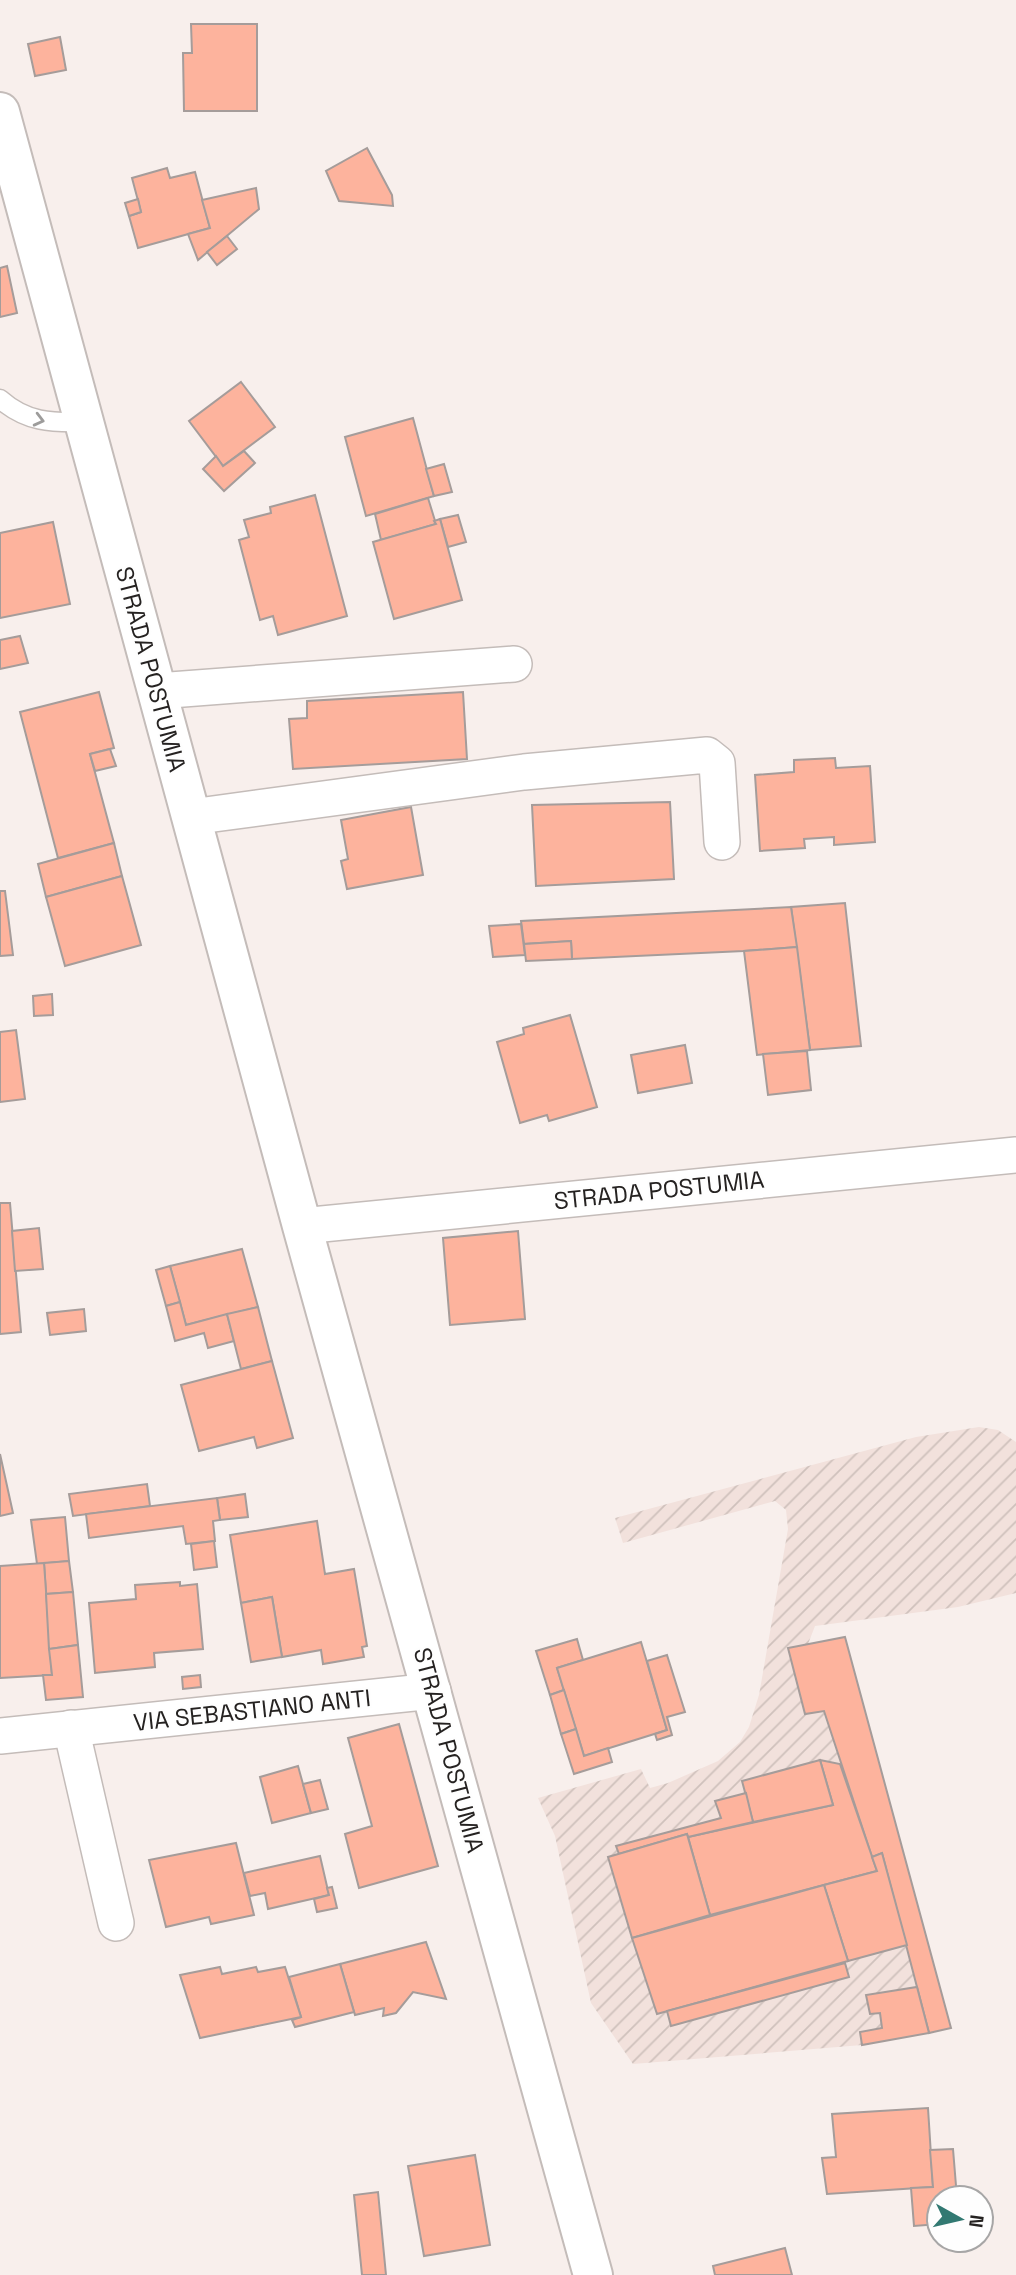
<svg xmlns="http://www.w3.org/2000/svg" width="1016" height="2275" viewBox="0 0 1016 2275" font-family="'Space Grotesk',sans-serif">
<defs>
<pattern id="industrial-furrows" width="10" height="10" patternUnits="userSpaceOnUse" patternTransform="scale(1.75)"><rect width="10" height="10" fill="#f2e1dc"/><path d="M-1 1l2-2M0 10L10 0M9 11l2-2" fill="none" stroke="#cfc1bc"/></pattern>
</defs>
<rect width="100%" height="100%" fill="#f8efec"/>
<!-- industrial -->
<polygon fill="url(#industrial-furrows)" points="979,1427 998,1430 1016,1442 1016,1593 958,1607 815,1626 808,1644 845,1637 951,2028 862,2045 633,2064 591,2003 555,1836 538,1798 641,1769 650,1788 668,1783 718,1761 740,1742 749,1727 759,1695 788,1529 786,1510 775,1501 623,1543 615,1518 916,1437"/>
<!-- building -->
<g fill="#fdb39d" stroke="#a59c9a" stroke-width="2">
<polygon points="191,24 257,24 257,111 184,111 183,53 192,53"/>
<polygon points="60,37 66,70 35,76 28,44"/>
<polygon points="367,148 392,195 393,206 339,201 326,171"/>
<polygon points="167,168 170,178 195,172 210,228 138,248 129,216 141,212 132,178"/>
<polygon points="256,188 259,209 198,260 188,234 210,228 202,200"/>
<polygon points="138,199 141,212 129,216 125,203"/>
<polygon points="227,236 237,249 217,265 207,252"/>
<polygon points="7,266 17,313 0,317 0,268"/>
<polygon points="241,382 275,427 223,466 189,421"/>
<polygon points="413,418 434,496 366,516 345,437"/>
<polygon points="244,451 255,463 224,491 203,469 216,456 223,466"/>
<polygon points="444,464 452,492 434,496 426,469"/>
<polygon points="315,495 347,616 278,635 273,616 260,620 239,540 249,537 244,520 271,513 270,507"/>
<polygon points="428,498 436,524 381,540 375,514"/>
<polygon points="458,515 466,542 448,547 440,519"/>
<polygon points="440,519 462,600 394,619 373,542 436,524 434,521"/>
<polygon points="53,522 70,604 0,618 0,533"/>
<polygon points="20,636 28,663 0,669 0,640"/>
<polygon points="99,692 114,748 90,754 114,843 58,858 20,712"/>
<polygon points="463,692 467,759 293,769 289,719 307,718 307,701"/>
<polygon points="110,749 116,766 95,771 90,754"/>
<polygon points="835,758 836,768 870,766 875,842 834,845 834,837 804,839 805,848 760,851 755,775 794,772 794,760"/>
<polygon points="670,802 674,879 536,886 532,805"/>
<polygon points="411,807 423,875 347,889 341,861 348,859 341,820"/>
<polygon points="114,843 122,876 46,897 38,864"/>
<polygon points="122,876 141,945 65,966 46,897"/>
<polygon points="0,891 5,891 13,955 0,956"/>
<polygon points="845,903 861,1046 810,1050 791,907"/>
<polygon points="791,907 797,947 744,951 572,959 571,941 524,944 521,921"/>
<polygon points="521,924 525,955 493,957 489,926"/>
<polygon points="571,941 572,959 526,961 524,944"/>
<polygon points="797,947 810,1050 757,1055 744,951"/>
<polygon points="52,994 53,1015 34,1016 33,996"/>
<polygon points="570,1015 597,1107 549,1121 547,1115 520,1123 497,1042 524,1034 523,1028"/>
<polygon points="16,1030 25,1099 0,1102 0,1032"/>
<polygon points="685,1045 692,1083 638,1093 631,1055"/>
<polygon points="807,1051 811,1090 768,1095 763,1054"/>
<polygon points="0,1203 10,1203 21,1332 0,1334"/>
<polygon points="39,1228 43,1269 15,1271 12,1231"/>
<polygon points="518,1231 525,1319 450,1325 443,1238"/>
<polygon points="242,1249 258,1307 186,1325 170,1266"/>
<polygon points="170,1266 180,1302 166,1306 156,1270"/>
<polygon points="180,1302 186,1325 227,1314 234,1341 208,1348 204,1333 175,1341 166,1306"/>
<polygon points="258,1307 272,1361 241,1369 227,1314"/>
<polygon points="84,1309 86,1331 50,1335 47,1313"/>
<polygon points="272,1361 293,1438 257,1448 254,1437 199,1451 181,1385"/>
<polygon points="0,1454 13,1513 0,1516"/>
<polygon points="147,1484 150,1506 73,1516 69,1494"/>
<polygon points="245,1494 248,1517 220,1520 217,1498"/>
<polygon points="217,1498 220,1520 213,1521 215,1541 186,1544 183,1526 89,1538 86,1514"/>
<polygon points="65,1517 69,1561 37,1564 31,1520"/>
<polygon points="317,1521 325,1574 354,1569 367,1646 362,1647 364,1657 323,1664 321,1650 282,1657 272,1597 241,1603 230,1535"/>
<polygon points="214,1541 217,1567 194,1570 191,1544"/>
<polygon points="69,1561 73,1592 46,1594 44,1563"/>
<polygon points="44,1563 52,1675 0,1678 0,1566"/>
<polygon points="180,1582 180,1586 197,1584 203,1649 154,1653 155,1667 95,1673 89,1603 136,1599 135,1585"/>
<polygon points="73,1592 78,1645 49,1649 46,1594"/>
<polygon points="272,1597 282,1657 251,1662 241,1603"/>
<polygon points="845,1637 951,2028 929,2033 882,1853 872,1857 824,1711 805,1714 788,1648"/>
<polygon points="577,1639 583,1660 557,1668 564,1690 550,1695 536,1651"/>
<polygon points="641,1642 667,1730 584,1756 557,1668"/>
<polygon points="78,1645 83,1697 46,1700 43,1675 52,1675 49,1649"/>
<polygon points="667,1655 685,1712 667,1717 672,1735 657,1740 655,1734 667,1730 647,1661"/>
<polygon points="200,1675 201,1687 183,1689 182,1677"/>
<polygon points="564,1690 576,1729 561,1734 550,1695"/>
<polygon points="399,1724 438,1866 359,1888 345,1834 372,1826 348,1738"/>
<polygon points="576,1729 584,1756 608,1748 612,1762 574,1774 561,1734"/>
<polygon points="820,1760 840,1764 877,1871 710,1915 688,1837 833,1805"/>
<polygon points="820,1760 833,1805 753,1822 742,1781"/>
<polygon points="298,1766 311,1813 272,1823 260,1777"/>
<polygon points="320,1780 328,1809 311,1813 303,1784"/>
<polygon points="746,1793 753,1822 688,1837 687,1834 619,1854 616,1846 721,1818 715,1801"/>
<polygon points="687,1834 710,1915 632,1938 608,1857"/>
<polygon points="236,1843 254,1915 211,1924 209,1917 166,1927 149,1860"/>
<polygon points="882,1853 907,1945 848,1961 824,1885 877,1871 872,1857"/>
<polygon points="320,1856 329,1895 268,1909 265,1893 250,1896 244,1873"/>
<polygon points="824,1885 848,1961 657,2014 632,1938"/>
<polygon points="332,1887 337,1908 317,1912 314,1899 329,1895 327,1888"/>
<polygon points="426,1942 446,1999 413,1992 396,2013 383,2016 384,2008 355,2015 340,1964"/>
<polygon points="845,1963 849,1977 671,2026 667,2011"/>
<polygon points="340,1964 354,2012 295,2027 292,2020 301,2017 289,1977"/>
<polygon points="220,1967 222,1974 256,1967 258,1972 285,1967 301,2017 200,2038 180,1975"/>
<polygon points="917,1987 929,2033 862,2045 860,2032 882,2028 880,2013 870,2014 866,1995"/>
<polygon points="928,2108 933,2187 827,2194 822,2158 836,2157 832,2114"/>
<polygon points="953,2149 957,2198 939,2198 939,2224 914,2226 911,2188 933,2187 930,2150"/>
<polygon points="475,2155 490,2245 424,2256 408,2166"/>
<polygon points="378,2192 386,2275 362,2275 354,2195"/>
<polygon points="785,2248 792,2275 715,2275 713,2266"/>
</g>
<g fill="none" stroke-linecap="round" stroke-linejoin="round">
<!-- lane casing -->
<g stroke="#c4bcb9" stroke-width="21">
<path id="lane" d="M0 399C26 422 51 423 84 422"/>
</g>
<!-- street casing -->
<g stroke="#c4bcb9" stroke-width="38">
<g id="street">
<polyline points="157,691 514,664"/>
<polyline points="191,817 524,772 707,755 717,763 722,842"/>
<polyline points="302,1226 1016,1155"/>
<polyline points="71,1728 116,1923"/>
<polyline points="0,1736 433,1691"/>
</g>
</g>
<!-- primary casing -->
<g stroke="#c4bcb9" stroke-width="42">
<polyline id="primary" points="0,112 302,1226 593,2275"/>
</g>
<!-- lane -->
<use href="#lane" stroke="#fff" stroke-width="18"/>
<!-- street -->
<use href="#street" stroke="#fff" stroke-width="35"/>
<!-- primary -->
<use href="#primary" stroke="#fff" stroke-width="38"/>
</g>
<!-- one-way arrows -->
<defs><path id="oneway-chevron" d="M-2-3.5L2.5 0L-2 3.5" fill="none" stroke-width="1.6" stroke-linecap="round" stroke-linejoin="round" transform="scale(1.75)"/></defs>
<use stroke="#9d9c9b" href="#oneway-chevron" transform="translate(39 420) rotate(14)"/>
<g text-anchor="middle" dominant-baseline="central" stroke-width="5" stroke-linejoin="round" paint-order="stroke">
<!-- street labels -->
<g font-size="24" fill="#252221" stroke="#fefefe">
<text transform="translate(151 669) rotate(75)">STRADA POSTUMIA</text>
<text transform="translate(659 1190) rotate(-6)">STRADA POSTUMIA</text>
<text transform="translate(252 1710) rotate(-6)">VIA SEBASTIANO ANTI</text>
<text transform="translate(449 1750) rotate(75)">STRADA POSTUMIA</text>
</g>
</g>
<!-- north arrow -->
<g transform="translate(960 2219) rotate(98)"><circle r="33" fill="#fefefe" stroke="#a7a6a6" stroke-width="2"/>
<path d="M0-5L12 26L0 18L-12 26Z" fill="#327972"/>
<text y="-10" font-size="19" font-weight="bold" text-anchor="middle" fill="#252221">N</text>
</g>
</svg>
